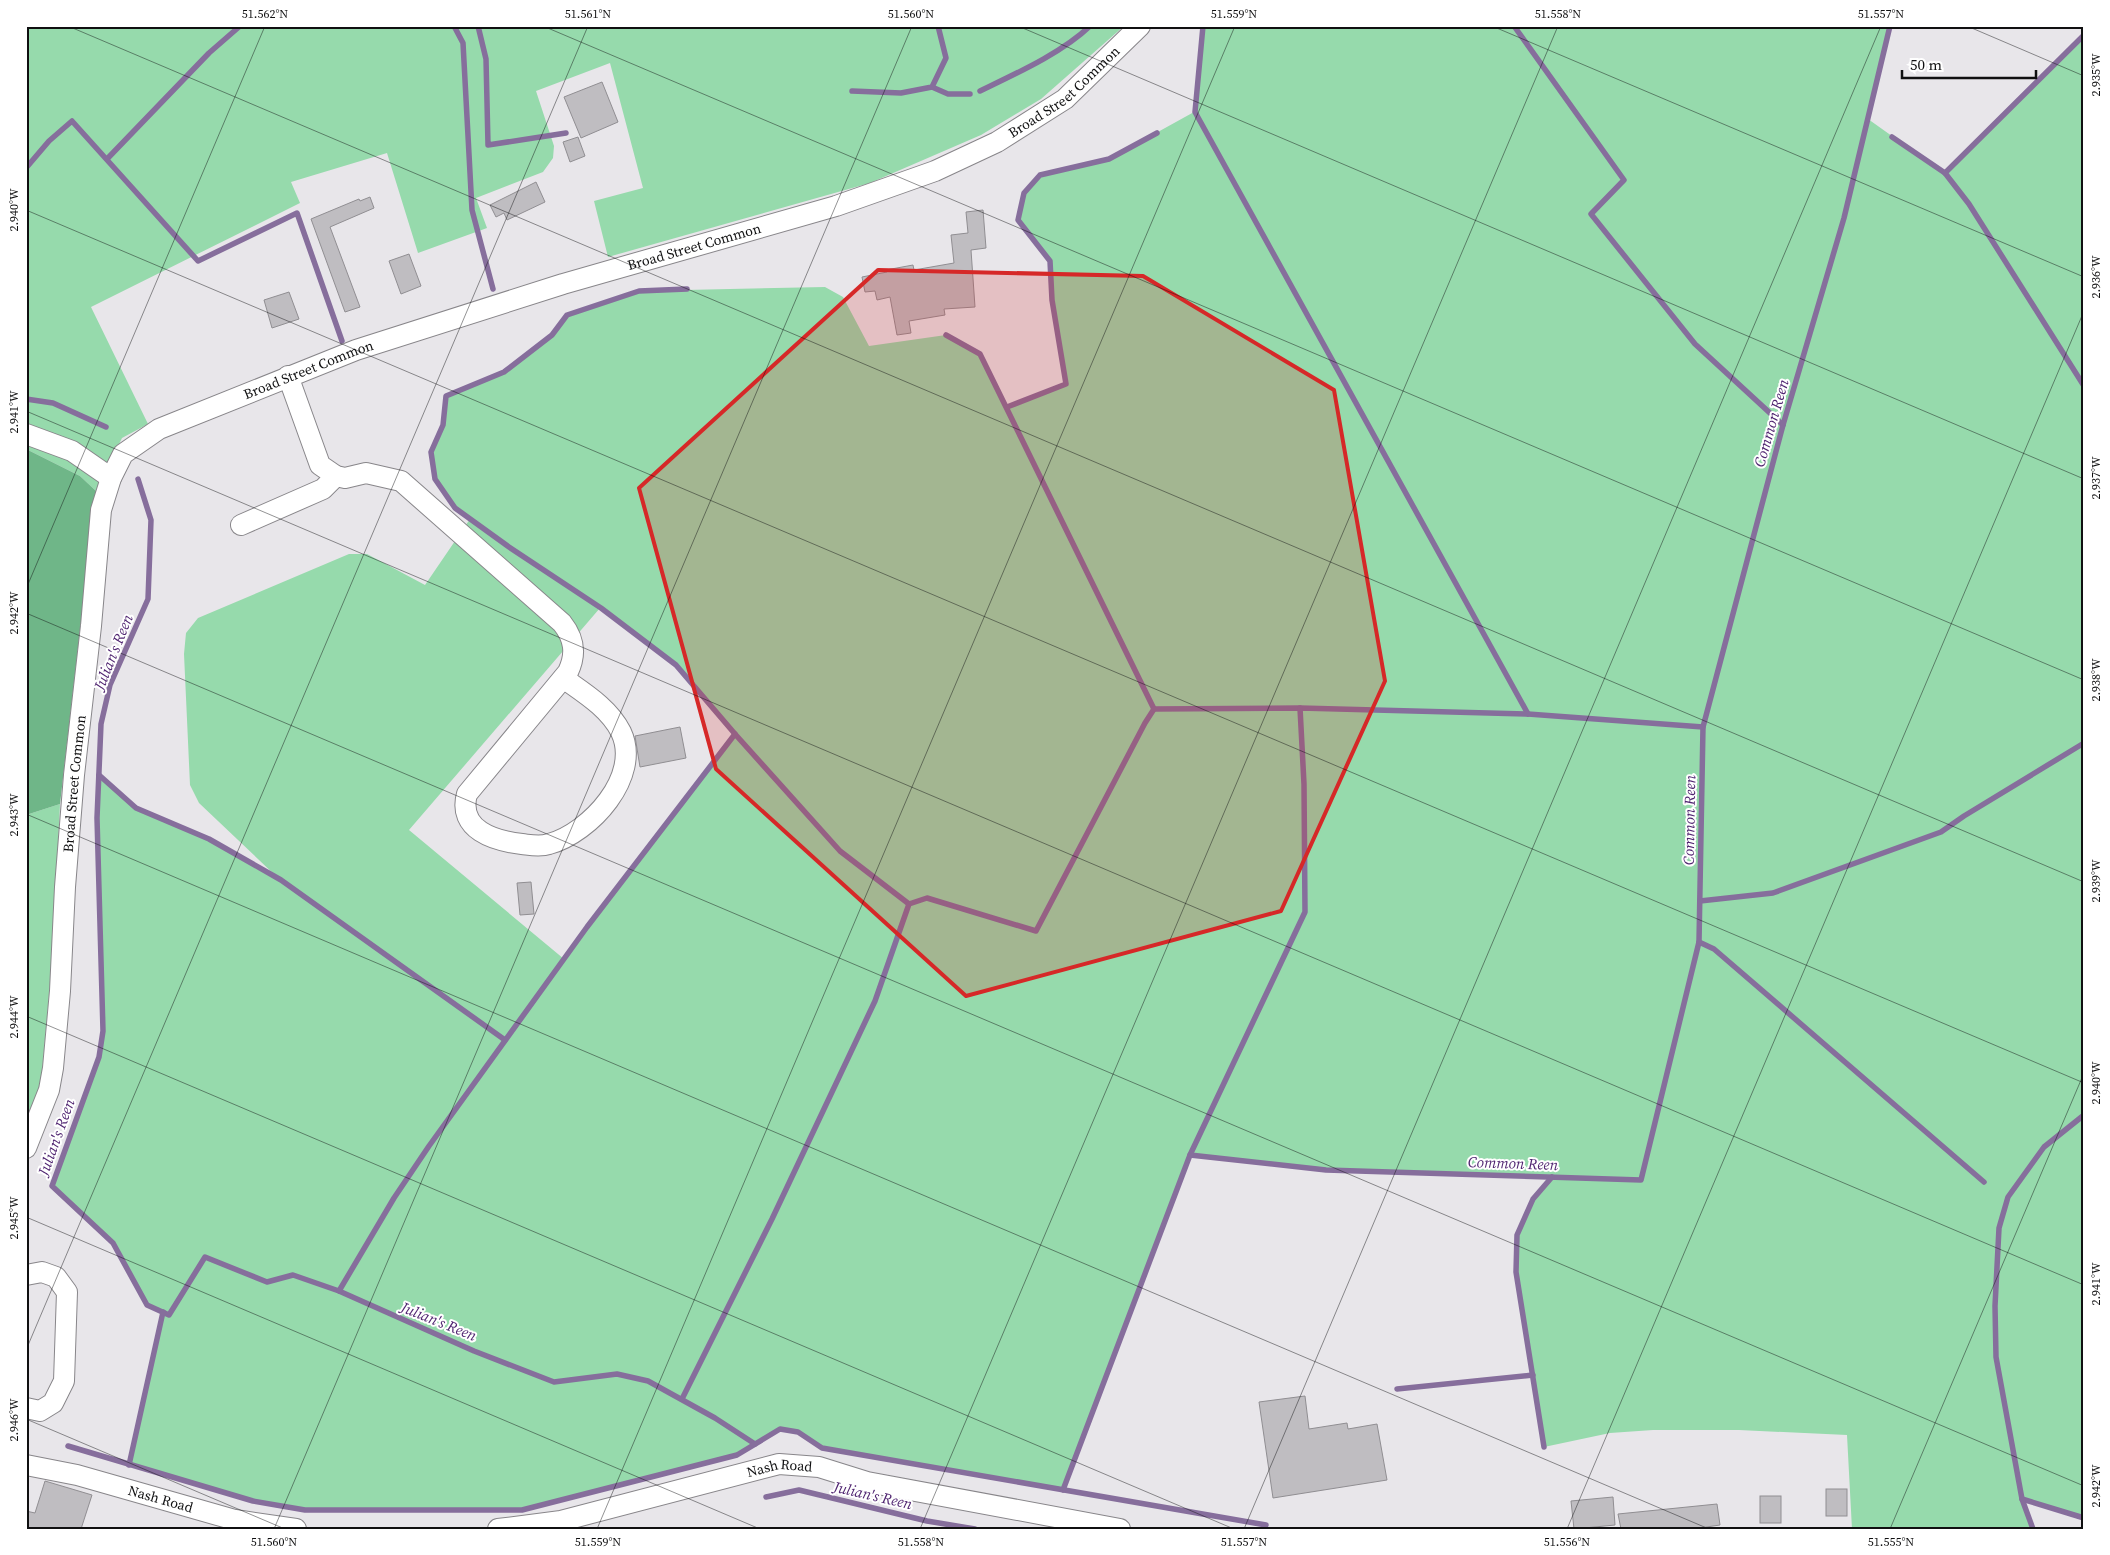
<svg xmlns="http://www.w3.org/2000/svg" width="2110" height="1555" viewBox="0 0 2110 1555" font-family="'Source Serif 4',serif">
<rect width="100%" height="100%" fill="#e8e6ea"/>
<!-- green -->
<g fill="#96daac" fill-rule="evenodd">
<polygon points="26,26 1124,26 1041,99 981,135 870,183 608,257 594,201 643,188 610,63 536,91 554,146 553,158 543,172 476,198 487,228 418,253 387,153 291,182 300,203 91,307 148,424 122,438 96,491 80,476 26,449"/>
<path d="M1203 26H1890L1868 119 1944 173 2084 35V1518L2023 1499 2033 1529H1852L1847 1435 1739 1430H1653L1610 1433 1544 1447 1516 1272 1517 1235 1533 1199 1552 1177 1326 1170 1190 1155 1063 1490 822 1448 798 1432 780 1429 737 1455 522 1510H305L253 1501 129 1465 163 1312 147 1305 113 1243 52 1186 99 1057 103 1031 97 818 99 775 136 808 209 839 278 878 199 803 190 785 184 654 186 633 198 618 349 554H367L425 585 470 519 455 508 435 479 431 452 443 425 446 396 504 372 552 335 567 315 639 291 825 287 843 297 869 346 946 335 980 354 1008 407 1066 384 1052 300 1050 261 1018 220 1024 193 1040 175 1109 159 1194 112ZM600 608 676 665 735 734 564 959 409 830Z"/>
<polygon points="60,804 53,950 40,1095 26,1125 26,815"/>
</g>
<!-- forest -->
<polygon fill="#6fb688" points="26,449 80,476 96,491 60,804 26,815"/>
<g fill="none" stroke-linecap="round" stroke-linejoin="round">
<!-- stream -->
<g stroke="#866e9c" stroke-width="5.5">
<polyline points="454,26 463,43 472,210 493,289"/>
<polyline points="478,26 486,59 488,145 566,133"/>
<polyline points="1203,26 1195,112 1528,714"/>
<polyline points="1514,26 1624,180 1591,214 1695,344 1783,425"/>
<polyline points="932,87 948,94 970,94"/>
<polyline points="852,91 901,93 932,87 946,58 938,26"/>
<path d="M980 91C1015 74 1062 53 1090 26"/>
<polyline points="1892,137 1945,173 1969,204 2084,386"/>
<polyline points="107,159 209,53 240,26"/>
<polyline points="26,168 49,141 72,121 198,261 297,213 342,341"/>
<polyline points="1945,173 2084,35"/>
<polyline points="687,289 639,291 567,315 552,335 504,372 446,396 443,425 431,452 435,479 455,508 509,547 601,608 676,665 735,734 840,851 909,904"/>
<polyline points="946,335 980,354 1154,709"/>
<polyline points="26,399 53,403 106,427"/>
<polyline points="1007,407 1066,384 1052,300 1050,261 1018,220 1024,193 1040,175 1109,159 1157,133"/>
<polyline points="138,479 151,520 148,599 110,685 101,724 97,818 103,1031 99,1057 52,1186 113,1243 147,1305 169,1315 205,1257 267,1282 293,1275 339,1291 474,1351 554,1382 617,1374 648,1381 715,1418 755,1444"/>
<polyline points="99,775 136,808 209,839 281,880 505,1040"/>
<polyline points="1700,901 1773,893 1941,832 1964,816 2084,743"/>
<polyline points="1699,942 1714,949 1984,1182"/>
<polyline points="1190,1155 1326,1170 1641,1180 1699,942 1703,727 1783,425 1844,218 1890,26"/>
<polyline points="339,1291 394,1198 429,1146 587,927 735,734"/>
<polyline points="1397,1389 1533,1375"/>
<polyline points="682,1399 772,1219 875,1001 909,904 927,898 1036,931 1145,723 1154,709 1300,708 1528,714 1703,727"/>
<polyline points="68,1446 253,1501 305,1510 522,1510 737,1455 780,1429 798,1432 822,1448 1266,1525"/>
<polyline points="1544,1447 1516,1272 1517,1235 1533,1199 1552,1177"/>
<polyline points="129,1465 163,1312"/>
<polyline points="1063,1490 1190,1155 1305,912 1304,784 1300,708"/>
<polyline points="766,1497 799,1490 927,1521 975,1529"/>
<polyline points="2022,1499 2084,1518"/>
<polyline points="2033,1529 2022,1499 1996,1357 1995,1306 1999,1228 2008,1197 2044,1147 2084,1115"/>
</g>
</g>
<!-- building -->
<g fill="#bfbdc1" stroke="#908e92">
<polygon points="602,82 618,122 581,138 564,97"/>
<polygon points="578,137 585,156 570,162 563,142"/>
<polygon points="536,182 545,202 507,220 504,213 496,217 490,205"/>
<polygon points="370,197 374,208 330,227 360,307 345,312 311,219 359,199 360,201"/>
<polygon points="983,210 986,248 971,250 975,307 944,309 945,315 909,321 911,333 897,335 890,297 877,300 875,291 865,292 862,277 887,272 886,270 913,265 914,270 954,263 951,235 968,233 966,212"/>
<polygon points="409,254 421,286 401,294 389,261"/>
<polygon points="289,292 299,319 272,328 264,300"/>
<polygon points="680,727 686,758 640,767 635,736"/>
<polygon points="531,882 534,914 520,915 517,883"/>
<polygon points="1305,1396 1309,1429 1347,1423 1348,1429 1377,1424 1387,1480 1273,1498 1259,1402"/>
<polygon points="45,1481 92,1495 81,1529 26,1529 26,1511 35,1513"/>
<rect x="1826" y="1489" width="21" height="27"/>
<rect x="1760" y="1496" width="21" height="27"/>
<polygon points="1613,1497 1615,1525 1574,1529 1571,1501"/>
<polygon points="1717,1504 1720,1525 1693,1529 1621,1529 1618,1514"/>
</g>
<g fill="none" stroke-linecap="round" stroke-linejoin="round">
<!-- minor casing -->
<g stroke="#88868a" stroke-width="22">
<g id="minor">
<path d="M288 376 320 465 336 476 345 478 366 473 401 481 562 623C574 638 577 653 568 672L467 794C457 830 495 841 522 844 531 845 540 847 549 844 590 833 642 776 621 732 609 708 584 693 563 678"/>
<polyline points="26,434 72,451 111,478"/>
<polyline points="241,525 323,489 336,476"/>
<path id="s1" d="M26 1148 49 1090 53 1068 60 991 65 887 74 775 91 626 101 510 111 478 123 454 159 429 356 350 563 284 836 206 935 171 997 142 1065 99 1140 26"/>
<polyline points="26,1275 42,1272 56,1277 67,1292 64,1381 53,1403 40,1411 26,1408"/>
<path id="s2" d="M26 1465 77 1475 235 1520 296 1529"/>
<path id="s3" d="M498 1529 561 1521 779 1464 819 1467 867 1482 1120 1529"/>
</g>
</g>
<!-- minor -->
<use href="#minor" stroke="#fff" stroke-width="20"/>
</g>
<!-- marked area -->
<path fill="#d62828" fill-opacity="0.2" stroke="#d62828" stroke-width="4" stroke-linejoin="round" d="M878 270 1143 276 1334 390 1385 681 1281 911 966 996 716 769 639 488Z"/>
<!-- ticks -->
<path fill="none" stroke="#101011" stroke-width="1" stroke-opacity="0.45" d="M68 26 2084 882M543 26 2084 680M1018 26 2084 479M1492 26 2084 277M1967 26 2084 76M26 210 2084 1083M26 411 2084 1285M26 589 265 26M26 613 2084 1486M26 814 1709 1529M26 1016 1234 1529M26 1217 760 1529M26 1350 588 26M26 1419 285 1529M274 1529 912 26M597 1529 1235 26M920 1529 1558 26M1244 1529 1881 26M1567 1529 2084 311M1890 1529 2084 1073"/>
<g text-anchor="middle" dominant-baseline="central" stroke-width="4" stroke-linejoin="round" paint-order="stroke">
<!-- street labels -->
<g font-size="14" fill="#101011" stroke="#fff">
<text stroke="none"><textPath href="#s1" startOffset="1720">Broad Street Common</textPath></text>
<text stroke="none"><textPath href="#s1" startOffset="1315">Broad Street Common</textPath></text>
<text stroke="none"><textPath href="#s1" startOffset="910">Broad Street Common</textPath></text>
<text stroke="none"><textPath href="#s1" startOffset="370">Broad Street Common</textPath></text>
<text stroke="none"><textPath href="#s3" startOffset="289">Nash Road</textPath></text>
<text stroke="none"><textPath href="#s2" startOffset="139">Nash Road</textPath></text>
</g>
<!-- water labels -->
<g font-size="15" font-style="italic" fill="#502571" stroke="#fff">
<text transform="translate(1771 423) rotate(-74)">Common Reen</text>
<text transform="translate(113 652) rotate(-68)">Julian's Reen</text>
<text transform="translate(1689 820) rotate(-89)">Common Reen</text>
<text transform="translate(56 1137) rotate(-70)">Julian's Reen</text>
<text transform="translate(1513 1163) rotate(2)">Common Reen</text>
<text transform="translate(439 1321) rotate(22)">Julian's Reen</text>
<text transform="translate(873 1495) rotate(13)">Julian's Reen</text>
</g>
</g>
<!-- border -->
<rect width="2110" height="1555" fill="none" stroke="#ffffff" stroke-width="55"/>
<!-- scale -->
<path d="M1902 70v8h134v-8" fill="none" stroke="#101011" stroke-width="2.5"/>
<text x="1910" y="70" font-size="15" fill="#101011" stroke="#ffffff" stroke-width="4" paint-order="stroke">50 m</text>
<rect x="28" y="28" width="2054" height="1500" fill="none" stroke="#101011" stroke-width="2"/>
<g font-size="12" text-anchor="middle" fill="#101011">
<text x="265" y="18">51.562°N</text>
<text x="588" y="18">51.561°N</text>
<text x="911" y="18">51.560°N</text>
<text x="1234" y="18">51.559°N</text>
<text x="1558" y="18">51.558°N</text>
<text x="1881" y="18">51.557°N</text>
<text transform="translate(2096 75) rotate(-90)" y="4">2.935°W</text>
<text transform="translate(14 210) rotate(-90)" y="4">2.940°W</text>
<text transform="translate(2096 277) rotate(-90)" y="4">2.936°W</text>
<text transform="translate(14 412) rotate(-90)" y="4">2.941°W</text>
<text transform="translate(2096 478) rotate(-90)" y="4">2.937°W</text>
<text transform="translate(14 613) rotate(-90)" y="4">2.942°W</text>
<text transform="translate(2096 680) rotate(-90)" y="4">2.938°W</text>
<text transform="translate(14 815) rotate(-90)" y="4">2.943°W</text>
<text transform="translate(2096 881) rotate(-90)" y="4">2.939°W</text>
<text transform="translate(14 1017) rotate(-90)" y="4">2.944°W</text>
<text transform="translate(2096 1083) rotate(-90)" y="4">2.940°W</text>
<text transform="translate(14 1218) rotate(-90)" y="4">2.945°W</text>
<text transform="translate(2096 1284) rotate(-90)" y="4">2.941°W</text>
<text transform="translate(14 1420) rotate(-90)" y="4">2.946°W</text>
<text transform="translate(2096 1486) rotate(-90)" y="4">2.942°W</text>
<text x="274" y="1546">51.560°N</text>
<text x="598" y="1546">51.559°N</text>
<text x="921" y="1546">51.558°N</text>
<text x="1244" y="1546">51.557°N</text>
<text x="1567" y="1546">51.556°N</text>
<text x="1891" y="1546">51.555°N</text>
</g>
</svg>
